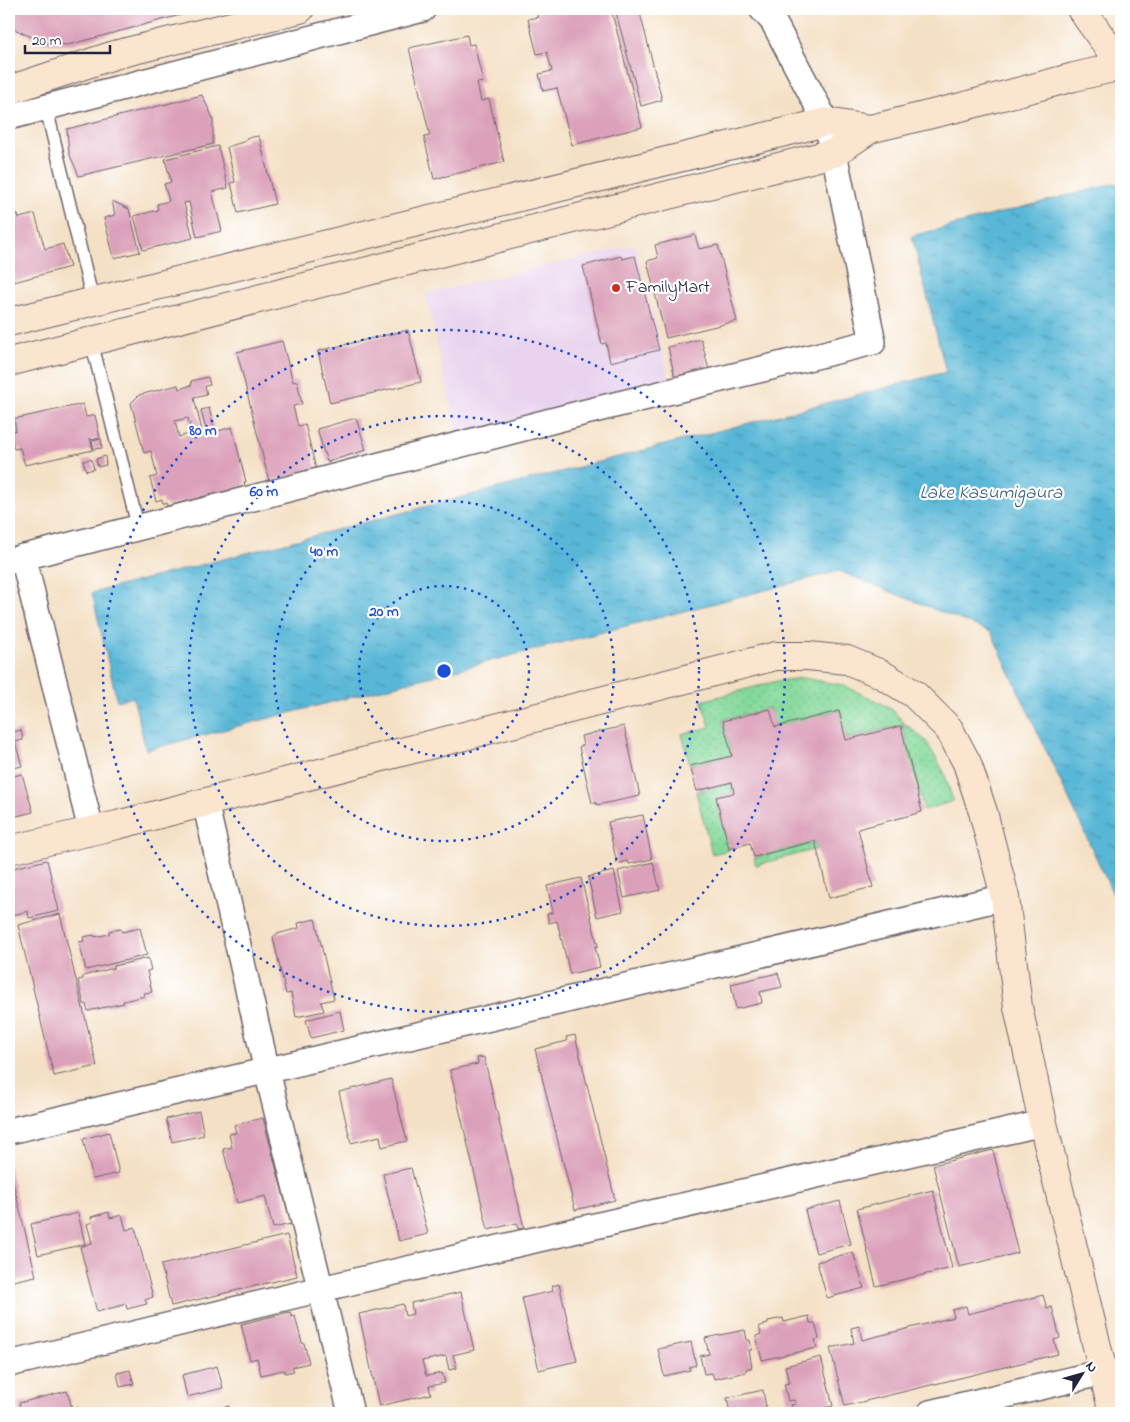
<svg xmlns="http://www.w3.org/2000/svg" width="1130" height="1422" viewBox="0 0 1130 1422" font-family="'Indie Flower',sans-serif">
<defs>
<pattern id="garden-dots" width="8" height="8" patternUnits="userSpaceOnUse" patternTransform="scale(1.25)"><rect width="8" height="8" fill="#85d99b"/><path d="M2 2h.1M6 6h.1" fill="none" stroke="#73ba86" stroke-width="1.8" stroke-linecap="round"/></pattern>
<pattern id="water-ripples" width="26" height="14" patternUnits="userSpaceOnUse" patternTransform="scale(1.25)"><rect width="26" height="14" fill="#58b7d7"/><path d="M2 4q2-2 4 0t4 0M15 11q2-2 4 0t4 0" fill="none" stroke="#4894b0"/></pattern>
</defs>
<rect width="100%" height="100%" fill="#fff"/>
<filter id="ink" filterUnits="userSpaceOnUse"><feTurbulence type="fractalNoise" baseFrequency=".02" numOctaves="2"/><feDisplacementMap in="SourceGraphic" scale="10" xChannelSelector="R" yChannelSelector="G"/><feConvolveMatrix kernelMatrix="1 2 1 2 8 2 1 2 1" color-interpolation-filters="sRGB"/></filter>
<filter id="wash" filterUnits="userSpaceOnUse"><feTurbulence type="fractalNoise" baseFrequency=".0096" numOctaves="4" result="noise"/><feDisplacementMap in="SourceGraphic" scale="20" xChannelSelector="R" yChannelSelector="G"/><feGaussianBlur stdDeviation="1.12" result="paint"/><feColorMatrix in="noise" values="0 0 0 0 0 0 0 0 0 0 0 0 0 0 0 0 0 1.4 0 .05"/><feComposite in="paint" operator="in"/></filter>
<g filter="url(#wash)">
<rect width="100%" height="100%" fill="#f4e0c5"/>
<!-- built -->
<polygon fill="#e8d2ee" points="635,245 670,382 458,438 426,294"/>
<!-- garden -->
<g fill="url(#garden-dots)" stroke="#547e6b">
<polygon points="803,678 843,685 891,708 905,724 847,739 839,710 775,726 770,708 723,720 732,755 690,765 682,734 710,727 702,701 777,681"/>
<polygon points="907,725 926,741 944,772 953,801 924,810 902,726"/>
<polygon points="731,783 733,792 716,797 729,850 712,854 696,792"/>
<polygon points="815,842 817,849 756,865 754,858"/>
</g>
<!-- water -->
<polygon fill="url(#water-ripples)" stroke="#3d6c89" points="1116,183 1121,194 1121,911 991,632 839,571 146,750 133,697 117,701 92,593 946,372 912,236"/>
<g id="blocks">
<!-- building -->
<g fill="#dca1ba" fill-rule="evenodd">
<polygon points="9,9 203,9 68,45 45,43 12,28 9,24"/>
<polygon points="550,9 611,9 642,127 572,145 557,88 543,91 539,74 552,71 547,52 537,54 528,19 538,17 536,12"/>
<polygon points="615,9 639,9 662,100 641,106"/>
<polygon points="467,35 469,45 474,44 483,82 477,83 481,101 489,99 504,162 434,179 424,137 430,136 409,48"/>
<polygon points="202,95 213,118 213,144 79,176 69,153 67,129"/>
<polygon points="259,136 275,204 238,213 231,183 235,182 227,147 246,141 246,138"/>
<polygon points="218,146 228,188 212,192 222,231 197,237 189,202 184,203 193,238 143,250 134,216 158,210 157,204 169,201 164,184 171,182 165,159"/>
<polygon points="112,201 129,209 140,252 114,258 104,218 115,215"/>
<polygon points="17,213 19,218 35,214 45,249 63,244 70,267 14,282 9,262 9,216"/>
<polygon points="695,235 699,249 718,245 737,321 666,338 647,261 658,258 655,245"/>
<polygon points="621,256 622,259 635,256 659,350 610,362 606,343 602,344 583,266"/>
<polygon points="408,330 421,382 330,403 318,351"/>
<polygon points="701,339 709,370 675,378 668,347"/>
<polygon points="282,341 293,382 297,381 302,404 293,406 298,426 305,424 316,469 269,481 237,352"/>
<path d="M208 377 210 385 205 386 207 395 194 398 202 431 206 430 201 410 209 408 215 432 232 427 246 482H244L245 486 167 506 166 503 163 504 162 499 156 501 150 478 157 476 151 451 144 453 131 403 139 395 178 385 179 389 192 385 191 381ZM188 418 192 433 179 437 175 421Z"/>
<polygon points="83,404 86,417 95,415 100,438 91,440 90,438 93,450 25,465 20,448 14,449 10,432 16,430 14,419"/>
<polygon points="356,418 366,450 327,462 317,429"/>
<polygon points="101,439 102,448 94,449 92,441"/>
<polygon points="105,456 106,465 98,467 96,459"/>
<polygon points="91,459 94,469 86,471 83,461"/>
<polygon points="770,709 775,727 839,711 846,740 901,726 922,812 858,829 873,887 829,898 815,841 754,857 750,843 729,849 716,797 734,793 732,782 697,791 690,766 732,756 723,721"/>
<polygon points="624,726 640,796 597,805 596,803 592,803 579,747 583,745 581,736"/>
<polygon points="21,730 23,740 15,742 22,766 9,769 9,733"/>
<polygon points="22,774 33,812 9,818 9,777"/>
<polygon points="643,815 652,859 629,864 628,861 617,864 608,822"/>
<polygon points="47,860 59,911 29,918 28,911 9,916 9,869"/>
<polygon points="653,862 660,890 624,898 618,871"/>
<polygon points="614,871 623,911 597,917 588,877"/>
<polygon points="581,878 598,946 595,947 600,967 570,974 557,921 549,923 547,914 553,912 547,886"/>
<polygon points="60,914 97,1066 54,1076 18,925"/>
<polygon points="315,919 334,999 321,1002 324,1011 296,1017 291,993 286,994 273,937 277,934 299,928 298,923"/>
<polygon points="140,928 147,955 86,970 79,942 84,941 83,937 94,935 95,937 109,934 109,931 121,929 122,932"/>
<polygon points="148,958 151,970 147,971 152,992 144,993 145,996 123,1001 124,1003 88,1011 86,1004 84,1004 78,980 83,979 83,976 114,968 114,966"/>
<polygon points="778,973 782,987 760,992 762,1003 736,1009 731,984"/>
<polygon points="340,1011 344,1030 311,1038 306,1020"/>
<polygon points="575,1035 615,1200 575,1210 535,1049 567,1041 566,1037"/>
<polygon points="484,1057 524,1228 518,1229 517,1223 488,1230 450,1070 478,1064 477,1058"/>
<polygon points="391,1079 407,1141 382,1147 380,1136 351,1143 339,1092"/>
<polygon points="199,1111 204,1135 172,1142 166,1119"/>
<polygon points="263,1118 291,1224 273,1228 265,1196 237,1203 223,1149 232,1147 229,1134 236,1133 234,1125"/>
<polygon points="109,1132 119,1173 93,1179 83,1139"/>
<polygon points="993,1150 1018,1253 959,1267 933,1165"/>
<polygon points="9,1166 36,1276 9,1282"/>
<polygon points="411,1168 428,1234 399,1241 383,1174"/>
<polygon points="933,1190 952,1268 876,1286 857,1209"/>
<polygon points="840,1201 851,1244 816,1253 805,1210"/>
<polygon points="109,1212 110,1218 122,1215 126,1230 135,1227 153,1297 145,1300 147,1304 127,1309 126,1304 97,1312 80,1247 92,1243 87,1224 92,1222 91,1217"/>
<polygon points="78,1213 85,1244 38,1255 31,1224"/>
<polygon points="287,1235 297,1276 171,1306 161,1265"/>
<polygon points="853,1252 864,1288 827,1298 817,1262"/>
<polygon points="559,1284 577,1361 539,1370 522,1298 553,1291 552,1286"/>
<polygon points="461,1292 474,1350 453,1355 457,1368 449,1370 446,1356 422,1361 426,1376 442,1373 445,1383 429,1386 431,1394 379,1406 359,1314 403,1304 405,1316 413,1314 411,1303"/>
<polygon points="1043,1295 1047,1309 1052,1307 1060,1338 1054,1340 1058,1354 845,1406 830,1348 854,1343 851,1328 859,1326 862,1340 954,1317 952,1310 966,1306 968,1314"/>
<polygon points="290,1312 292,1317 295,1316 302,1343 304,1343 309,1363 292,1367 294,1371 285,1373 284,1370 261,1375 257,1358 250,1360 241,1324"/>
<polygon points="809,1316 810,1323 815,1323 819,1339 815,1340 817,1348 762,1360 756,1336 761,1334 759,1326 768,1324 768,1321 783,1318 784,1322"/>
<polygon points="745,1330 747,1340 750,1340 752,1350 749,1350 752,1367 746,1369 746,1372 714,1379 712,1373 704,1374 700,1356 709,1354 705,1338"/>
<polygon points="691,1342 696,1365 689,1367 690,1370 664,1376 658,1349"/>
<polygon points="821,1357 833,1406 806,1413 793,1413 791,1405 796,1404 794,1400 788,1401 784,1384 789,1383 785,1366"/>
<polygon points="217,1366 223,1388 187,1397 182,1375"/>
<polygon points="130,1370 134,1384 120,1387 117,1373"/>
<polygon points="763,1390 767,1413 730,1413 727,1398"/>
<polygon points="67,1391 72,1408 78,1407 80,1413 21,1413 19,1403"/>
<polygon points="229,1406 230,1413 203,1413"/>
</g>
</g>
</g>
<g filter="url(#ink)">
<use href="#blocks" fill-opacity="0" stroke="#6c646b" stroke-width="1"/>
<g fill="none" stroke-linecap="round" stroke-linejoin="round">
<!-- lane casing -->
<g stroke="#6c646b" stroke-width="15">
<g id="lane">
<polyline points="46,107 93,302"/>
<polyline points="91,340 138,527"/>
</g>
</g>
<!-- street casing -->
<g stroke="#6c646b" stroke-width="28">
<g id="street">
<polyline points="9,117 423,9"/>
<polyline points="23,557 91,830"/>
<polyline points="9,561 582,413 873,342 834,153 826,122 773,21 762,9"/>
<polyline points="205,802 267,1071 351,1413"/>
<polyline points="9,1131 1005,897"/>
<polyline points="9,1364 321,1289 1043,1123"/>
<polyline points="930,1413 1104,1372"/>
</g>
</g>
<!-- secondary casing -->
<g stroke="#6c646b" stroke-width="30">
<g id="secondary">
<polyline points="1081,9 1121,65"/>
<polyline points="9,90 114,55 300,9"/>
<polyline points="9,322 826,122 870,129"/>
<polyline points="9,362 834,153 870,129 961,107 1074,77 1121,66"/>
<polyline points="9,850 117,825 776,656 808,656 847,660 881,674 914,694 949,729 967,763 983,812 1005,897 1018,1007 1043,1123 1113,1413"/>
</g>
</g>
<!-- lane -->
<use href="#lane" stroke="#fff" stroke-width="12"/>
<!-- street -->
<use href="#street" stroke="#fff" stroke-width="25"/>
<!-- secondary -->
<use href="#secondary" stroke="#fbe5cf" stroke-width="28"/>
</g>
</g>
<!-- distance rings -->
<g fill="none" stroke="#1d4ed8" stroke-width="2.5" stroke-dasharray="2.5 5">
<circle cx="444" cy="671" r="85"/>
<circle cx="444" cy="671" r="170"/>
<circle cx="444" cy="671" r="255"/>
<circle cx="444" cy="671" r="341"/>
</g>
<!-- markers -->
<circle fill="#c8321e" stroke="#fff" stroke-width="2" cx="616" cy="288" r="5"/>
<g text-anchor="middle" dominant-baseline="central" stroke-width="4.5" stroke-linejoin="round" paint-order="stroke">
<!-- poi labels -->
<g font-size="18" fill="#22223b" stroke="#fff" text-anchor="start">
<text x="626" y="288">FamilyMart</text>
</g>
<!-- water labels -->
<g font-size="19" font-style="italic" fill="#385e79" stroke="#fff">
<text x="991" y="493">Lake Kasumigaura</text>
</g>
</g>
<circle cx="444" cy="671" r="8" fill="#1d4ed8" stroke="#fff" stroke-width="2.5"/>
<g font-size="15" text-anchor="middle" font-weight="bold" fill="#1d4ed8" stroke="#fff" stroke-width="4.5" stroke-linejoin="round" paint-order="stroke">
<text x="203" y="435">80 m</text>
<text x="264" y="496">60 m</text>
<text x="324" y="556">40 m</text>
<text x="384" y="616">20 m</text>
</g>
<!-- margin -->
<rect width="1130" height="1422" fill="none" stroke="#fff" stroke-width="30"/>
<!-- north arrow -->
<g transform="translate(1082 1374) rotate(53)" stroke="#ffffff" stroke-width="4" paint-order="stroke">
<path d="M0-4L9 19L0 12L-9 19Z" fill="#22223b"/>
<text y="-8" font-size="14" font-weight="bold" text-anchor="middle" fill="#22223b">N</text>
</g>
<!-- scale -->
<path d="M25 45v8h85v-8" fill="none" stroke="#22223b" stroke-width="2.5"/>
<text x="32" y="45" font-size="15" fill="#22223b" stroke="#ffffff" stroke-width="4" paint-order="stroke">20 m</text>
</svg>
